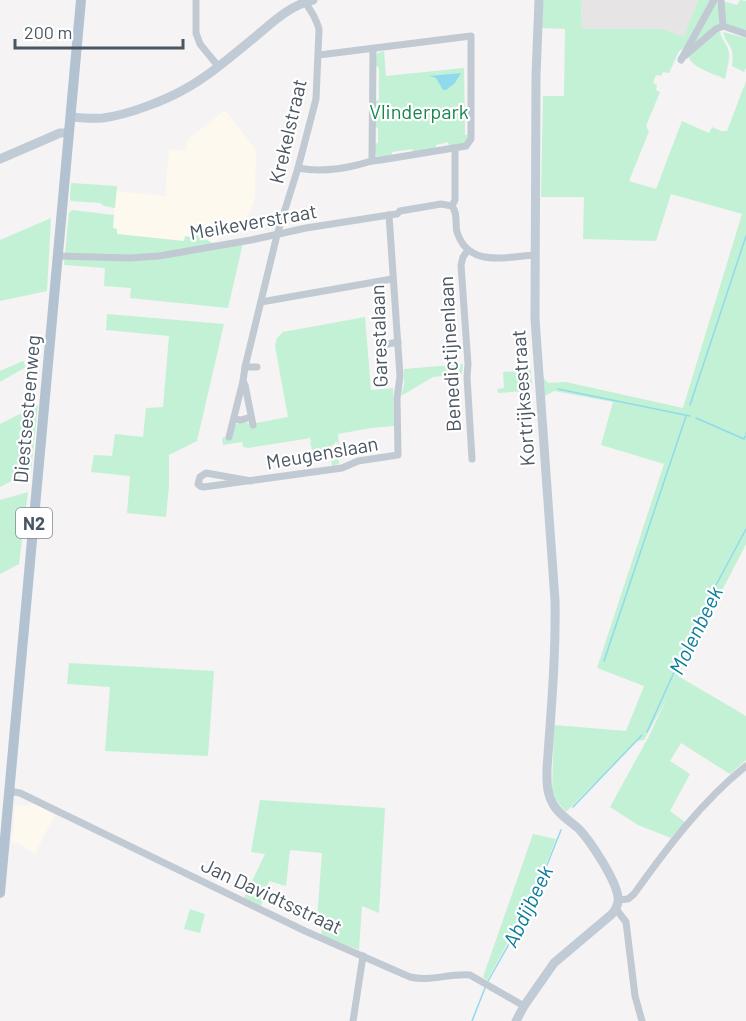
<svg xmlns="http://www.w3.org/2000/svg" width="746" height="1021" viewBox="0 0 746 1021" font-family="Barlow,sans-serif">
<rect width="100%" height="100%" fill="#f5f3f3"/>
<!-- commercial -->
<g fill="#fdf9ef">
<polygon points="225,110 256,150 255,200 248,216 213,243 185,236 184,241 117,234 113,228 116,191 165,196 169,149 186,151 187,140"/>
<polygon points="35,804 55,815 35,854 27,850 21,844 12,843 15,805 26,806"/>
</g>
<!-- education -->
<polygon fill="#e6e4e5" points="581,0 698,0 684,37 663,29 582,29"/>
<!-- green -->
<g fill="#c3f1d5">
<polygon points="543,0 581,0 582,29 663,29 684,37 698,0 711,0 685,46 683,49 679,51 669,73 663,72 661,76 656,75 653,83 657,85 656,90 660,92 646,126 649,131 629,181 656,189 682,121 709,133 712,127 721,131 727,131 746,81 746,544 678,676 746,716 746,760 730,774 681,743 670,761 690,774 670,811 685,822 671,838 638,825 610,807 648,738 667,698 644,740 637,741 566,812 557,801 552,791 554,725 626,731 644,686 597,668 664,464 601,445 613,402 554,391 545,396 542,376 548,383 566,382 683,408 742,214 671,194 656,241 583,239 584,197 541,197 543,96 564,96 565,29 542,28"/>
<polygon points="714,0 718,0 720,22 719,24 686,53"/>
<polygon points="740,0 746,1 746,32 727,24 725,19 723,1 737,5"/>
<path d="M720 31C721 40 729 46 729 54 730 57 726 76 725 79 713 73 693 69 688 56L710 37Z"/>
<path d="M723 32 746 38V68L744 72 732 66C735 45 727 47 723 32Z"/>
<path d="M384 51 386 76 464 68 465 135H469L465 143 449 146 448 142 436 145V149L414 153 412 149 392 152V157C377 158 374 160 374 144L378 143V128L374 127V101L379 100V67L375 66V58L378 53Z"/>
<polygon points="71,183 117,186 115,208 104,206 100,203 71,201 70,198"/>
<polygon points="72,210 114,215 113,228 117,229 117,234 184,241 185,236 190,237 190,232 213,243 243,243 228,308 130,298 131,288 104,286 105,268 64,265 69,213"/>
<polygon points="51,218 47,291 0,301 0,240"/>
<polygon points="107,314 224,324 197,441 169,455 169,485 166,517 127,513 130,476 91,472 94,455 112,456 115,434 143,437 146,408 163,407 169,336 106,330"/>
<polygon points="365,317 371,390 393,388 394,426 371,428 338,434 339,445 338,445 337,442 335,442 335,444 332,445 332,448 331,449 332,459 339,459 339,464 332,466 330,450 327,449 312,451 310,441 313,440 310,440 311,438 248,448 243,447 242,442 223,445 222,438 226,437 235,425 243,421 252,425 256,423 288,417 275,346 277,338 283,332"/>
<polygon points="23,361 26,367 0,382 0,371"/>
<polygon points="463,364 462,374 433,377 401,396 404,385 404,369"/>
<polygon points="531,370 532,388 528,391 498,393 497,389 504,388 503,372"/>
<polygon points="38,405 31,471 0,487 0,424"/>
<polygon points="533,407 534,417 517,418 517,408"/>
<polygon points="28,492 19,564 0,574 0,500"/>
<polygon points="69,663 214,671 208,756 105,751 110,687 67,684"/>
<polygon points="260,800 385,808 379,913 362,906 359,950 321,935 324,920 317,919 322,853 290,850 286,886 269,881 261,906 244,898 265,854 251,852"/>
<polygon points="533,834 556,839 528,907 487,980 483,977"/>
<polygon points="190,909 205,914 200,933 184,929"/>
</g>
<!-- water -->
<polygon fill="#90daee" points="461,73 455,83 446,90 443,90 436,78 429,76"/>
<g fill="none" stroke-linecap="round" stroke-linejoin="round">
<!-- stream -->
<g stroke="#90daee" stroke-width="1.5">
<polyline points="558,389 690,416"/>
<polyline points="690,405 746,236"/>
<polyline points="696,418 744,439 745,436"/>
<polyline points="746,434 746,433"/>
<polyline points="604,661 686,416"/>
<polyline points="647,732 699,617 746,529"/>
<polyline points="573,807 642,735"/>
<polyline points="488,981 530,907 561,830"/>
<polyline points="472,1021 485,988"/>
</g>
<!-- street -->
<g stroke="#c1cad2" stroke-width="7">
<polyline points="196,0 196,33 200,44 218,66"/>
<polyline points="721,0 723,26"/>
<polyline points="723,26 746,34"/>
<polyline points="682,58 716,29 723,26"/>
<polyline points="681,60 714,0"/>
<polyline points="372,160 373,49"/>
<path d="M298 168C318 172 337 170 357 165 366 163 372 160 381 160L466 146 471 139V36L319 55"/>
<path d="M452 206C458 213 455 224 457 232 468 268 507 257 534 255"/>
<polyline points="452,206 455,200 455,148"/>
<polyline points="468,250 463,257 461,265 468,364 467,377 472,459"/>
<polyline points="58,256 130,258 159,256 251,240 306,228 389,215 397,214 400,211 441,204 452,206"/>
<polyline points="261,302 392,279"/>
<polyline points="388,344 398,342"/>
<polyline points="245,367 257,367"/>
<path d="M243 381 245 367 277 235 298 168 316 99 319 29C316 18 311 10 304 1"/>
<polyline points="234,419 241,420 251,417"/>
<polyline points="229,437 243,381 245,385 253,425"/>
<polyline points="251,481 206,473 200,477 198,484 200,486 204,487 342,468 358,461 398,455 397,398 400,376 389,215"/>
<path d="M9 791 20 793 305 931 410 977C430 982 450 973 470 975L524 1006"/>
<path d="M618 900 628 899 634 894C667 848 702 801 746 766"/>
<polyline points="616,909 626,922 635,996 642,1021"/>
<polyline points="353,1021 363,956"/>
</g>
<!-- secondary -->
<g stroke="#c1cbd6" stroke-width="9">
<path d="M71 117C81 118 92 119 103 118 127 115 164 101 185 89 210 75 233 55 255 37 272 23 290 5 313 0"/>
<polyline points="0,159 60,133 69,133"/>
<path d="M516 1021 524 1006 554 963 612 914C616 909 619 903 618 897 616 880 591 842 579 829 570 821 559 815 553 804 546 792 547 780 547 768 551 712 556 657 555 600L535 319 536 76 539 0"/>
</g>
<!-- primary -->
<polyline stroke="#b3c2d1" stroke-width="10" points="0,893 81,0"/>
</g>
<g text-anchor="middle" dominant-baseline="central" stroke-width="4.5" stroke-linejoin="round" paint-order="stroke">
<!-- shield labels -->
<rect fill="#fff" stroke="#808990" stroke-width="1.5" x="16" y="508" width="36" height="30" rx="4.5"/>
<g font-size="18" font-weight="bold" fill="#4a5661">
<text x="34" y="523">N2</text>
</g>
<!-- park labels -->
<g font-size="20" fill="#17864f" stroke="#fff">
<text x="419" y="111">Vlinderpark</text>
</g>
<!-- street labels -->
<g font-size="20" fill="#4a5661" stroke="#fff">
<text transform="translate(287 131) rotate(-77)">Krekelstraat</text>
<text transform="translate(253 221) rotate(-10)">Meikeverstraat</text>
<text transform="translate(378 336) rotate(-92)">Garestalaan</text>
<text transform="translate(449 354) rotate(-93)">Benedictijnenlaan</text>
<text transform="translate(522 398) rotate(-94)">Kortrijksestraat</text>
<text transform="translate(26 409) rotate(-85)">Diestsesteenweg</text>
<text transform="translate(322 452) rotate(-10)">Meugenslaan</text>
<text transform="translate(272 895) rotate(25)">Jan Davidtsstraat</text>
</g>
<!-- water labels -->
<g font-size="21" font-style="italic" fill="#0c7c9b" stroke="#fff">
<text transform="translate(695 630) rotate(-64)">Molenbeek</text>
<text transform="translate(527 906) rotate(-64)">Abdijbeek</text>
</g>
</g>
<!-- scale -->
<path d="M15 39v9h168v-9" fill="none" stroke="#4a5661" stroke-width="3"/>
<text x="24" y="39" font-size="18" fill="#4a5661" stroke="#ffffff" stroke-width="4.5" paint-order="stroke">200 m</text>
</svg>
